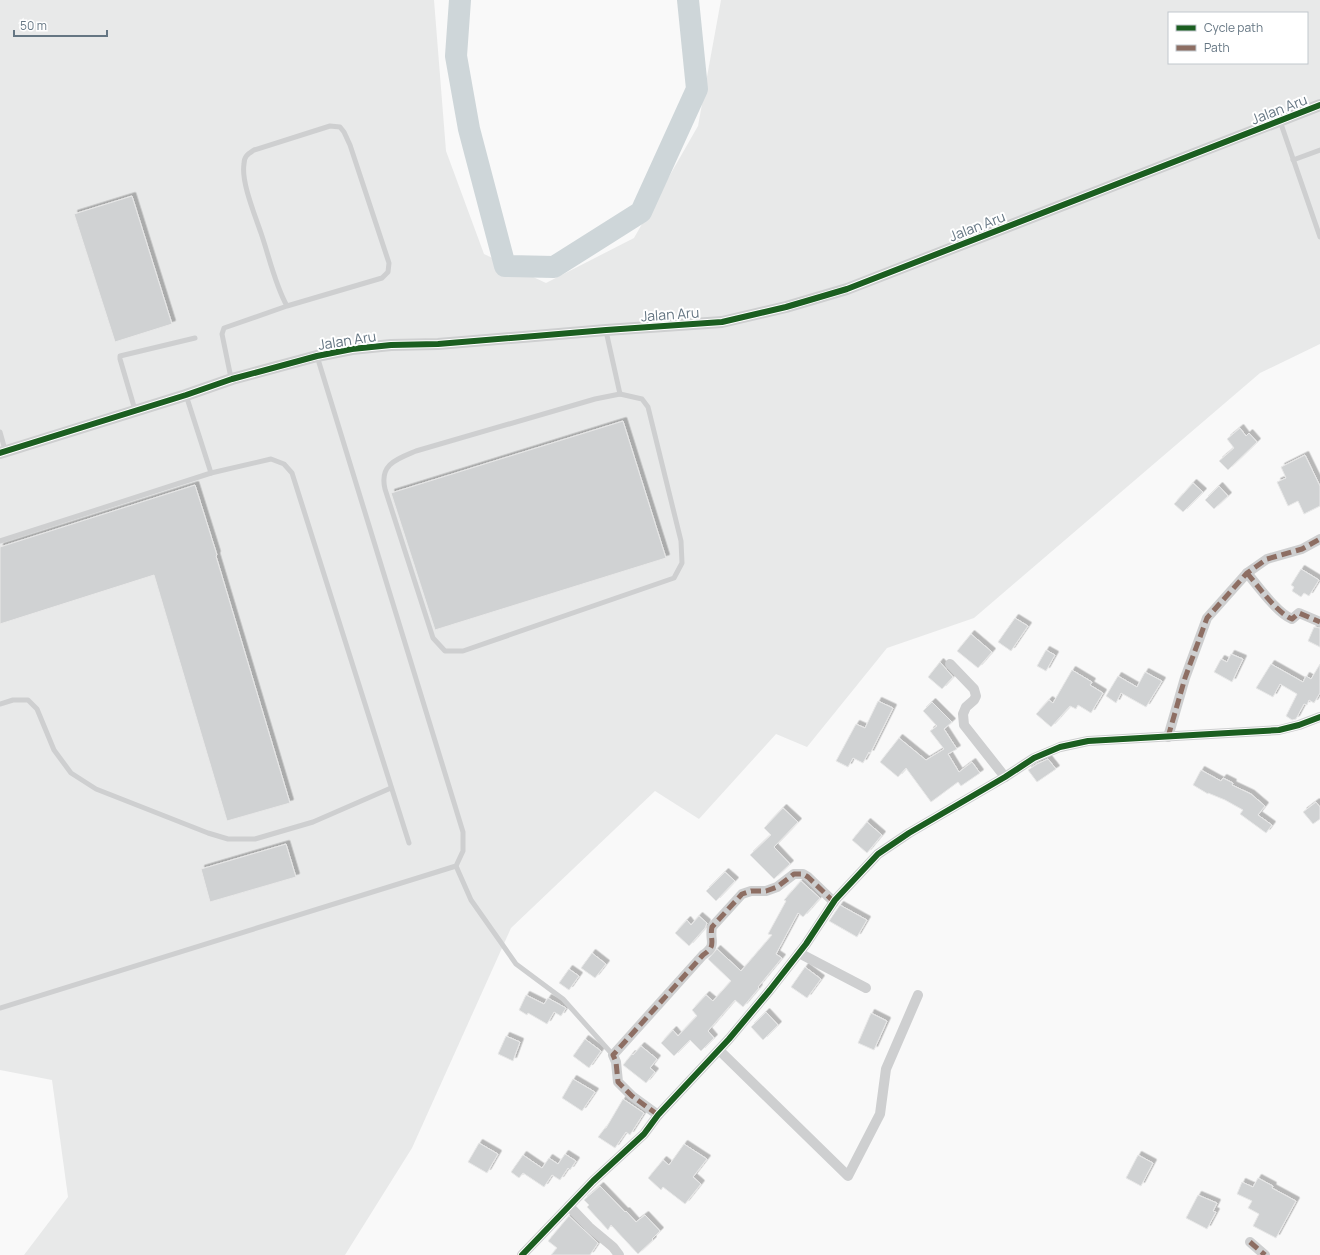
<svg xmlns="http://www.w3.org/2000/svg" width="1320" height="1255" viewBox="0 0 1320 1255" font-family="Manrope,sans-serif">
<defs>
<filter id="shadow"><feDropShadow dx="3.5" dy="-3.5" stdDeviation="0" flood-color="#0004"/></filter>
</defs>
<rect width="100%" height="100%" fill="#f9f9f9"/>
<!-- built -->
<path fill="#e8e9e9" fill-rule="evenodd" d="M0 0H434L446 151 484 254 546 283 634 238 698 126 721 0H1320V344L1260 373 974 618 887 648 807 747 776 734 699 819 655 791 511 928 412 1148 345 1255H24L68 1197 52 1080 0 1070ZM1169 13H1307V63H1169Z"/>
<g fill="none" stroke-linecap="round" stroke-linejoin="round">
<!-- river -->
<polyline stroke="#ced6d9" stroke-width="22" points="460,0 456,56 469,129 505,266 554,267 641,212 697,89 688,0"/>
</g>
<!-- building -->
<g fill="#d0d2d3" stroke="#e8e8e8" filter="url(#shadow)">
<polygon points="132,196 172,324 115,342 74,214"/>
<polygon points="623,421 666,558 435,630 391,493"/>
<polygon points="1240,428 1246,436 1249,433 1257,442 1228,470 1219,461 1234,448 1227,439"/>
<polygon points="1305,455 1320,486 1320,506 1304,514 1298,501 1288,506 1277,482 1286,478 1281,467"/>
<polygon points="1193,483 1203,492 1183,512 1174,504"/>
<polygon points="195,485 217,555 216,556 290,803 227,821 154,575 0,624 0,547"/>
<polygon points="1219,486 1228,496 1214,509 1205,500"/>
<polygon points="1301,569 1319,580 1309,596 1304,593 1301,597 1292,591 1294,587 1291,585"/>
<polygon points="1015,618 1028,626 1011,651 998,642"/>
<polygon points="1314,627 1320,628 1320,647 1308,641"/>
<polygon points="971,634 992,652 978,668 957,651"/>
<polygon points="1046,650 1055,655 1046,671 1037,666"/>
<polygon points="1231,654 1243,659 1232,682 1214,672 1221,659 1227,662"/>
<polygon points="940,662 953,677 942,689 928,677"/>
<polygon points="1271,664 1303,682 1306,676 1311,679 1320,664 1320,693 1314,703 1309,700 1307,705 1304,704 1296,719 1292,720 1286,716 1297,694 1280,684 1273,697 1256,688"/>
<polygon points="1072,670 1092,682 1090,685 1103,693 1091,713 1078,705 1076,709 1070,706 1051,727 1036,714 1049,700 1053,703"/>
<polygon points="1145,672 1162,681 1146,707 1121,693 1116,703 1106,696 1118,676 1137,687"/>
<polygon points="878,701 893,708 870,754 869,752 863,763 853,758 848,767 836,761 856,724 865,728"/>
<polygon points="932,702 952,722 944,729 957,749 948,754 959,772 972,762 980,773 961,786 958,782 931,802 906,768 898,777 880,762 899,738 926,760 944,749 930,731 937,726 923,711"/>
<polygon points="1048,759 1056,769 1037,782 1028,770 1037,764"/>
<polygon points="1201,770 1221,781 1223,778 1233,783 1232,785 1251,794 1265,806 1258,815 1272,825 1266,833 1240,814 1243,810 1225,800 1208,793 1208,794 1193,785"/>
<polygon points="1316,802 1320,807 1320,819 1313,824 1303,812"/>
<polygon points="783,808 798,822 774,847 790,864 774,879 750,855 771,835 764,828"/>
<polygon points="867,822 882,835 867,853 852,840"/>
<polygon points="286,844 296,877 210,902 201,869"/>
<polygon points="725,872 735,881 716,901 706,891"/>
<polygon points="801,881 820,898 803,917 798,913 776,954 782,958 758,987 759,988 743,1007 735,1000 708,1031 714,1038 701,1051 690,1040 674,1056 661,1043 673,1030 678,1036 697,1016 692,1010 706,995 713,1001 731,981 708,959 717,949 741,971 772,935 768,934 786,901 784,900"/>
<polygon points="840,905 867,920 857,937 829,921"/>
<polygon points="699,916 707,923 705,928 689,946 675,933 687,920 691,925"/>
<polygon points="592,953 606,964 595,978 581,968"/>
<polygon points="805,967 821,979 807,998 791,987"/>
<polygon points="569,969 579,976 569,990 559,983"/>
<polygon points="526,995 544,1004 548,998 566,1008 561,1016 554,1012 547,1024 528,1013 527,1015 519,1010"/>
<polygon points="766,1012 778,1025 763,1040 751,1027"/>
<polygon points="871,1013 887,1021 874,1050 858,1043"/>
<polygon points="506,1036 520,1042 513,1061 498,1054"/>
<polygon points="585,1039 601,1051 589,1068 573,1056"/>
<polygon points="641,1046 657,1059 650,1068 655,1072 646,1083 623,1065 632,1054 633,1055"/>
<polygon points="573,1079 595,1092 582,1111 562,1098"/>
<polygon points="623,1099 644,1113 630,1135 626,1132 615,1148 598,1137 605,1128 606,1128"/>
<polygon points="479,1143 498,1154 487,1173 468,1162"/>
<polygon points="684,1144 707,1159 693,1177 701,1184 685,1204 663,1187 661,1190 648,1178 663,1160 669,1165"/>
<polygon points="565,1154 576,1161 570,1170 568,1168 560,1180 552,1175 544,1187 523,1173 519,1178 511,1172 523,1155 542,1168 549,1158 558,1164"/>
<polygon points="1138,1155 1153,1163 1141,1186 1126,1178"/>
<polygon points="1258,1178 1273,1186 1272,1188 1296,1201 1276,1238 1253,1226 1259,1214 1248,1208 1252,1201 1237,1194 1242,1182 1253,1187"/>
<polygon points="600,1186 625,1212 626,1211 636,1222 645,1215 660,1231 652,1239 653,1240 638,1254 611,1225 608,1230 587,1207 589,1205 584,1200"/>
<polygon points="1198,1195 1217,1203 1213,1211 1216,1212 1207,1229 1186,1218"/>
<polygon points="569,1216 598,1243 590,1255 551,1255 557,1248 548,1241"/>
</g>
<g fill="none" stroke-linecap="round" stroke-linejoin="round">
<!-- service -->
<g stroke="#cecfd0" stroke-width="5">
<polyline points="1280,121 1320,237"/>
<polyline points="1293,160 1320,150"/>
<polyline points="606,331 620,394"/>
<path d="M231 378 222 334 224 328 287 306C275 285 269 256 261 233 255 215 241 182 244 164 244 156 248 154 254 150L330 126 340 127 344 132 350 145 389 263 388 272 382 278 287 306"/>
<path d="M620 394 642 399 648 407 681 541 682 563 674 578 463 651H445L433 638 385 489C379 464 397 459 416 451L595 399Z"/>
<polyline points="186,395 211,473"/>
<polyline points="135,410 120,359 120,356 195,338"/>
<polyline points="0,432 5,450"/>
<polyline points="0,541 211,473 271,459 284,464 292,473 409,843"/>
<polyline points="0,704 13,700 28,700 37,709 54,750 71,773 96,789 208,833 228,839 255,839 313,822 391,788"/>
<polyline points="456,866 471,900 516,964 563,999 613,1055"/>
<polyline points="0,1008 456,866 463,851 463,832 317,356"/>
</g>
<!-- minor -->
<g stroke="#cecfd0" stroke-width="10">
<path d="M1247 573C1258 586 1277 613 1292 619L1299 613 1320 622"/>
<polyline points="950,664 974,689 976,696 974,700 966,707 963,714 964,725 1005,777"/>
<polyline points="1168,737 1185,678 1207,618 1247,573 1267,559 1302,549 1320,539"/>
<polyline points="799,953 866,988"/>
<polyline points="719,1050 848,1176 880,1114 886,1069 918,995"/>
<path d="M658 1115 632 1096 618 1082 616 1062 613 1055 703 955C718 945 709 941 712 927L742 894 751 891H766L777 887 794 874H803L808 877 834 902"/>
<polyline points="569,1206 589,1227 613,1247 619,1255"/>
<polyline points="1250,1242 1265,1255"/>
<polyline points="522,1255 593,1181 644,1134 658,1115 729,1039 770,990 806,944 835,900 878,854 909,833 1005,777 1034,758 1060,747 1088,741 1279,730 1299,725 1320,717"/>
</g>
<!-- tertiary -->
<polyline stroke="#cecfd0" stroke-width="12" points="0,453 186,395 232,379 317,356 352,349 391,345 438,344 606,330 722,322 786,307 847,289 1320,105"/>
<!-- quiet -->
<g stroke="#8d6e63" stroke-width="5" stroke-dasharray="10 5" stroke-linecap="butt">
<path d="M1247 573C1258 586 1277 613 1292 619L1299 613 1320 622"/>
<polyline points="1168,737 1185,678 1207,618 1247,573 1267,559 1302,549 1320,539"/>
<path d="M658 1115 632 1096 618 1082 616 1062 613 1055 703 955C718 945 709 941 712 927L742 894 751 891H766L777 887 794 874H803L808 877 834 902"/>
<polyline points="1250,1242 1265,1255"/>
</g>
<!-- cycleway casing -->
<g stroke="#fff" stroke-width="8">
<g id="cycleway">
<polyline points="0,453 186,395 232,379 317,356 352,349 391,345 438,344 606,330 722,322 786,307 847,289 1320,105"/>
<polyline points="522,1255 593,1181 644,1134 658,1115 729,1039 770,990 806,944 835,900 878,854 909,833 1005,777 1034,758 1060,747 1088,741 1279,730 1299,725 1320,717"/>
</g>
</g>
<!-- cycleway -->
<use href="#cycleway" stroke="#1b5e20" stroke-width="6"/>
</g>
<g text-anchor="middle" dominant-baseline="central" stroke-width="4" stroke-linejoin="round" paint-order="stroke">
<!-- street labels -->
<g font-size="14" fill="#657683" stroke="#fff">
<text transform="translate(1279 109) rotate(-21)">Jalan Aru</text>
<text transform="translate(977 226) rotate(-21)">Jalan Aru</text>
<text transform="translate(670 314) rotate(-4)">Jalan Aru</text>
<text transform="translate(347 340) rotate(-9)">Jalan Aru</text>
</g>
</g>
<!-- legend -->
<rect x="1168" y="12" width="140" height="52" fill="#ffffff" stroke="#c1c8cd"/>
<rect x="1176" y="25" width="20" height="6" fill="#1b5e20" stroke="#c1c8cd"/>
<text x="1204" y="32" font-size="12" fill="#657683">Cycle path</text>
<rect x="1176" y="45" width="20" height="6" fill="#8d6e63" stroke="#c1c8cd"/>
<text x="1204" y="52" font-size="12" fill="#657683">Path</text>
<!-- scale -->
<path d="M14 30v6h93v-6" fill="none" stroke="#657683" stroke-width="2"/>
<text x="20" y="30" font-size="12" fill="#657683" stroke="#ffffff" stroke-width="3" paint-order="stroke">50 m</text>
</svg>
